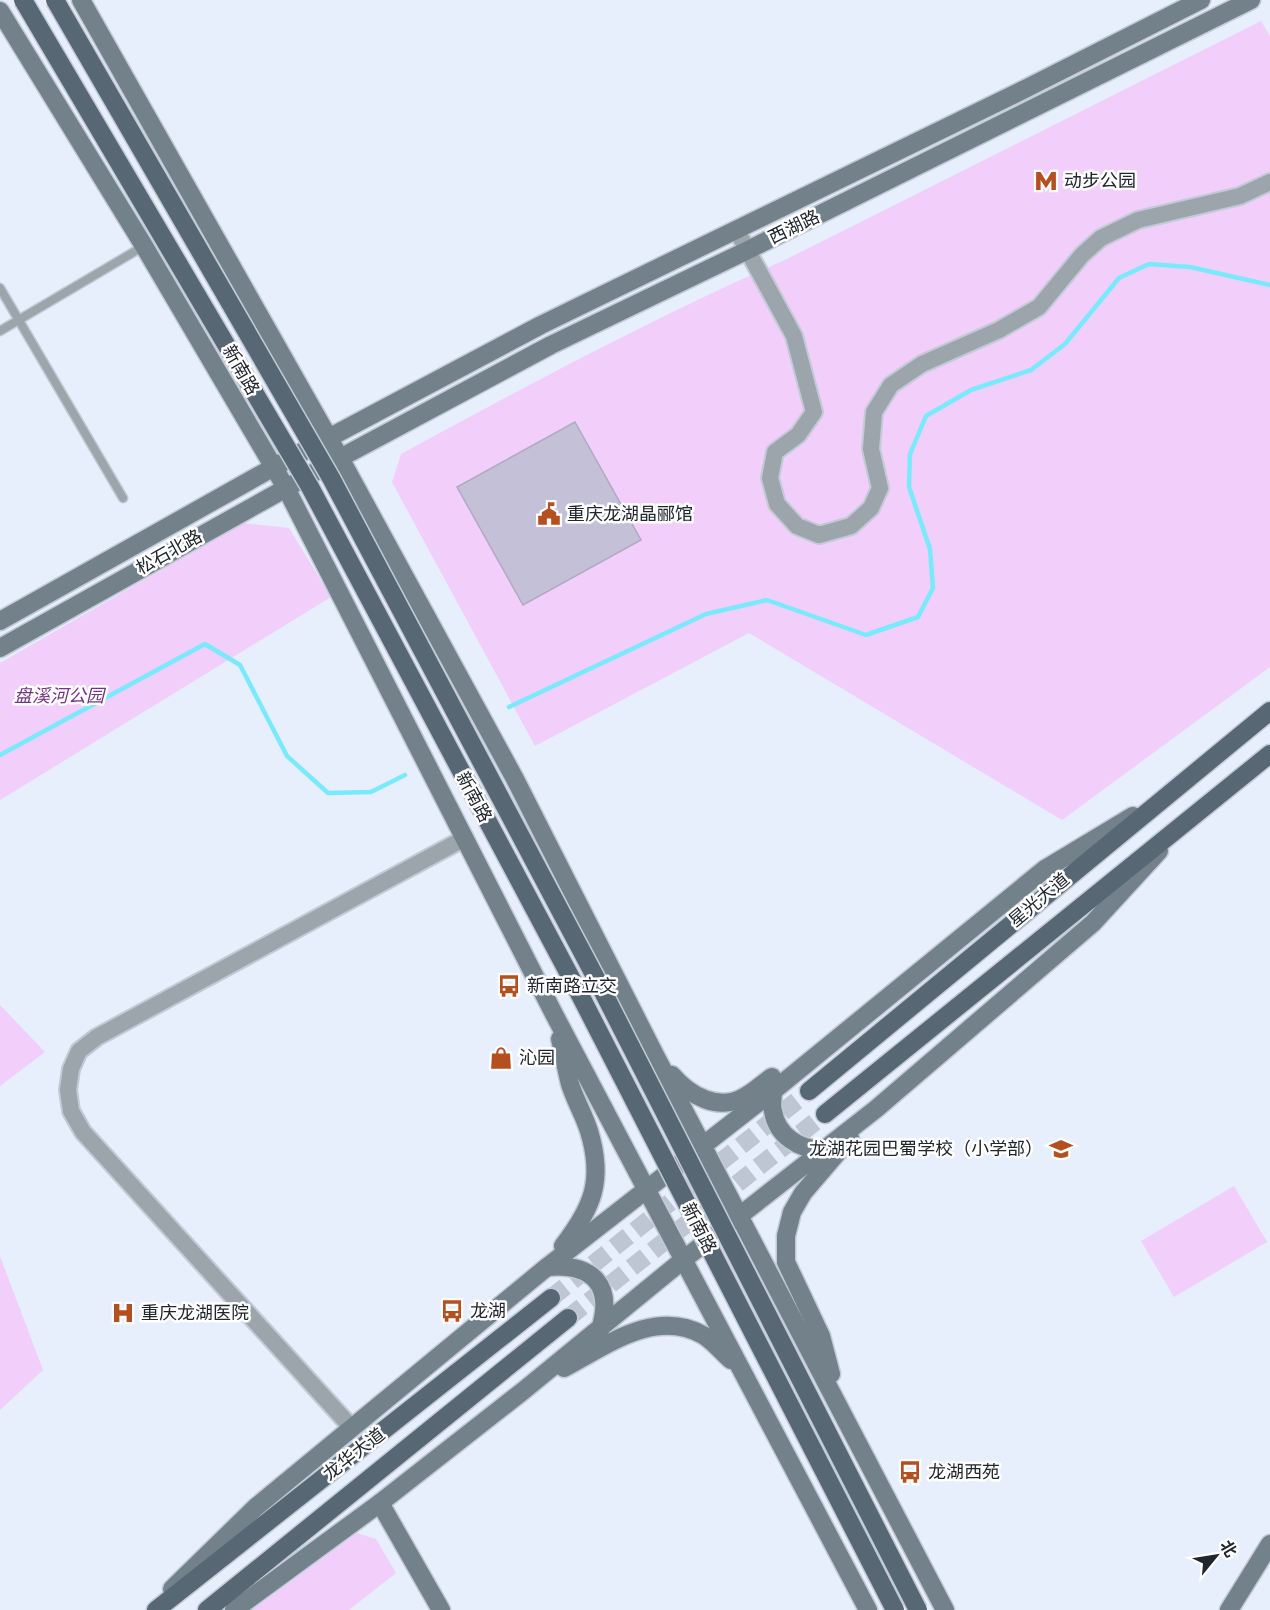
<svg xmlns="http://www.w3.org/2000/svg" width="1270" height="1610" viewBox="0 0 1270 1610" font-family="'Libre Baskerville','Noto Sans SC',serif">
<rect width="100%" height="100%" fill="#e7eefc"/>
<!-- green -->
<g fill="#f2cefb">
<path d="M1261 21 1270 36V667L1062 820 749 633 535 746 392 482 401 454C528 385 655 317 787 259Z"/>
<polygon points="243,523 289,528 331,597 0,800 0,663"/>
<polygon points="0,1005 45,1052 0,1086"/>
<polygon points="1234,1186 1267,1242 1174,1297 1141,1241"/>
<polygon points="0,1256 43,1370 0,1410"/>
<polygon points="357,1533 376,1539 396,1573 349,1610 252,1610"/>
</g>
<g fill="none" stroke-linecap="round" stroke-linejoin="round">
<!-- stream -->
<g stroke="#78eafc" stroke-width="4.5">
<polyline points="509,707 706,614 767,600 866,635 918,617 933,588 930,549 909,487 910,454 926,416 971,390 1031,370 1065,344 1119,278 1149,264 1190,267 1270,285"/>
<polyline points="0,755 205,644 240,665 287,756 328,793 371,792 405,775"/>
</g>
</g>
<!-- building -->
<polygon fill="#c4c0d8" stroke="#aeaac1" stroke-width="1.5" points="575,422 641,540 523,605 457,487"/>
<g fill="none" stroke-linecap="round" stroke-linejoin="round">
<!-- primary-tunnel -->
<g stroke="#bfc6d3" stroke-width="18" stroke-dasharray="18 9" stroke-linecap="butt">
<polyline points="551,1298 809,1091"/>
<polyline points="568,1318 825,1114"/>
</g>
<!-- lane casing -->
<g stroke="#c3cad7" stroke-width="11">
<g id="lane">
<polyline points="0,288 123,498"/>
<polyline points="0,331 144,246"/>
</g>
</g>
<!-- street casing -->
<g stroke="#c3cad7" stroke-width="20">
<g id="street">
<polyline points="737,231 794,336 814,412 798,435 775,452 770,478 777,504 797,526 819,535 851,526 871,508 880,488 871,449 874,412 891,385 922,364 999,330 1039,307 1082,255 1101,238 1138,220 1240,196 1270,182"/>
<polyline points="351,1427 83,1132 71,1111 68,1090 71,1069 79,1051 97,1037 465,838"/>
</g>
</g>
<!-- secondary casing -->
<g stroke="#c3cad7" stroke-width="21">
<g id="secondary">
<polyline points="81,0 340,458 515,779 654,1053 945,1610"/>
<polyline points="0,11 144,246 286,488 555,1016 868,1610"/>
<polyline points="0,621 274,467 541,325 1027,88 1201,0"/>
<polyline points="0,648 340,458 551,345 746,251 1251,0"/>
<path d="M560 1039C564 1054 566 1069 570 1084 575 1100 584 1115 589 1131 604 1180 593 1207 563 1246"/>
<path d="M672 1075C689 1095 718 1112 744 1097 754 1092 763 1083 772 1077"/>
<path d="M773 1091C773 1097 771 1105 773 1111 777 1136 799 1149 822 1150"/>
<path d="M547 1267C593 1263 614 1285 600 1330"/>
<path d="M564 1368C606 1346 655 1308 703 1335 713 1341 722 1352 731 1360"/>
<polyline points="831,1374 821,1336 786,1262 786,1236 792,1212 803,1193 850,1138"/>
<polyline points="380,1503 441,1610"/>
<polyline points="172,1589 256,1507 547,1267 773,1091 1045,869 1133,816"/>
<polyline points="234,1610 380,1503 523,1391 683,1260 876,1109 1093,923 1159,851"/>
<polyline points="1229,1610 1270,1544"/>
</g>
</g>
<!-- primary casing -->
<g stroke="#c3cad7" stroke-width="21">
<g id="primary">
<polyline points="809,1091 1270,711"/>
<polyline points="825,1114 1270,754"/>
<polyline points="156,1610 551,1298"/>
<polyline points="207,1610 568,1318"/>
</g>
</g>
<!-- lane -->
<use href="#lane" stroke="#9ba5ab" stroke-width="8"/>
<!-- street -->
<use href="#street" stroke="#9ba5ab" stroke-width="16"/>
<!-- secondary -->
<use href="#secondary" stroke="#73818b" stroke-width="18"/>
<!-- primary -->
<use href="#primary" stroke="#576874" stroke-width="18"/>
<!-- primary-bridge casing -->
<g stroke="#c3cad7" stroke-width="21" stroke-linecap="butt">
<g id="primary-bridge">
<polyline points="23,0 310,487 578,991 895,1610"/>
<polyline points="55,0 331,478 598,982 918,1610"/>
</g>
</g>
<!-- primary-bridge -->
<use href="#primary-bridge" stroke="#576874" stroke-width="18"/>
</g>
<!-- icons -->
<defs>
<g id="metro-bare" transform="scale(1.8)"><path d="M-5.5 5V-5H-3L0 0L3-5H5.5V5H3V-.5L0 4L-3-.5V5Z" fill="#b44f1f" stroke="#fff" stroke-width="2.5" paint-order="stroke"/></g>
<g id="civic-bare" transform="scale(1.8)"><path d="M-.6-6.5H3V-4.5H.6V-3L4-1V1h2V6H-6V1h2V-1L-.6-3ZM-1.2 2.5V6h2.4V2.5Z" fill="#b44f1f" stroke="#fff" stroke-width="2.5" paint-order="stroke"/></g>
<g id="bus-bare" transform="scale(1.8)"><path d="M-5-6H5V4H4V6H2V4H-2V6H-4V4H-5ZM-3.5-4V0h7V-4ZM-3.5 1.2v1.5H-2V1.2ZM2 1.2v1.5H3.5V1.2Z" fill="#b44f1f" stroke="#fff" stroke-width="2.5" paint-order="stroke"/></g>
<g id="shop-bare" transform="scale(1.8)"><path d="M-5-2.5h2.3a2.7 3.5 0 0 1 5.4 0H5L5.5 6h-11ZM-1.5-2.5h3a1.5 2.3 0 0 0-3 0Z" fill="#b44f1f" stroke="#fff" stroke-width="2.5" paint-order="stroke"/></g>
<g id="school-bare" transform="scale(1.8)"><path d="M0-5L7-2L0 1L-7-2ZM-4 1L0 2.5L4 1V4Q0 6-4 4Z" fill="#b44f1f" stroke="#fff" stroke-width="2.5" paint-order="stroke"/></g>
<g id="hospital-bare" transform="scale(1.8)"><path d="M-5-5h3v3.5h4V-5h3V5h-3V1.5h-4V5h-3Z" fill="#b44f1f" stroke="#fff" stroke-width="2.5" paint-order="stroke"/></g>
</defs>
<g fill-rule="evenodd">
<use href="#metro-bare" x="1046" y="181"/>
<use href="#civic-bare" x="549" y="514"/>
<use href="#bus-bare" x="509" y="986"/>
<use href="#shop-bare" x="501" y="1058"/>
<use href="#school-bare" x="1061" y="1149"/>
<use href="#bus-bare" x="452" y="1311"/>
<use href="#hospital-bare" x="123" y="1313"/>
<use href="#bus-bare" x="910" y="1472"/>
</g>
<g text-anchor="middle" dominant-baseline="central" stroke-width="5" stroke-linejoin="round" paint-order="stroke">
<!-- poi labels -->
<g font-size="18" fill="#21252d" stroke="#fff" text-anchor="start">
<text x="1064" y="181">动步公园</text>
<text x="567" y="514">重庆龙湖晶郦馆</text>
<text x="527" y="986">新南路立交</text>
<text x="519" y="1058">沁园</text>
<text x="1043" y="1149" text-anchor="end">龙湖花园巴蜀学校（小学部）</text>
<text x="470" y="1311">龙湖</text>
<text x="141" y="1313">重庆龙湖医院</text>
<text x="928" y="1472">龙湖西苑</text>
</g>
<!-- street labels -->
<g font-size="18" fill="#21252d" stroke="#fff">
<text transform="translate(794 227) rotate(-26)">西湖路</text>
<text transform="translate(241 370) rotate(60)">新南路</text>
<text transform="translate(169 552) rotate(-29)">松石北路</text>
<text transform="translate(474 797) rotate(62)">新南路</text>
<text transform="translate(1039 900) rotate(-40)">星光大道</text>
<text transform="translate(699 1228) rotate(63)">新南路</text>
<text transform="translate(354 1454) rotate(-38)">龙华大道</text>
</g>
<!-- park labels -->
<g font-size="18" font-style="italic" fill="#733481" stroke="#fff">
<text x="59" y="696">盘溪河公园</text>
</g>
</g>
<!-- north arrow -->
<g transform="translate(1216 1556) rotate(60)" stroke="#ffffff" stroke-width="4.5" paint-order="stroke">
<path d="M0-4.5L10 22L0 15L-10 22Z" fill="#21252d"/>
<text y="-9" font-size="16" font-weight="bold" text-anchor="middle" fill="#21252d">北</text>
</g>
</svg>
